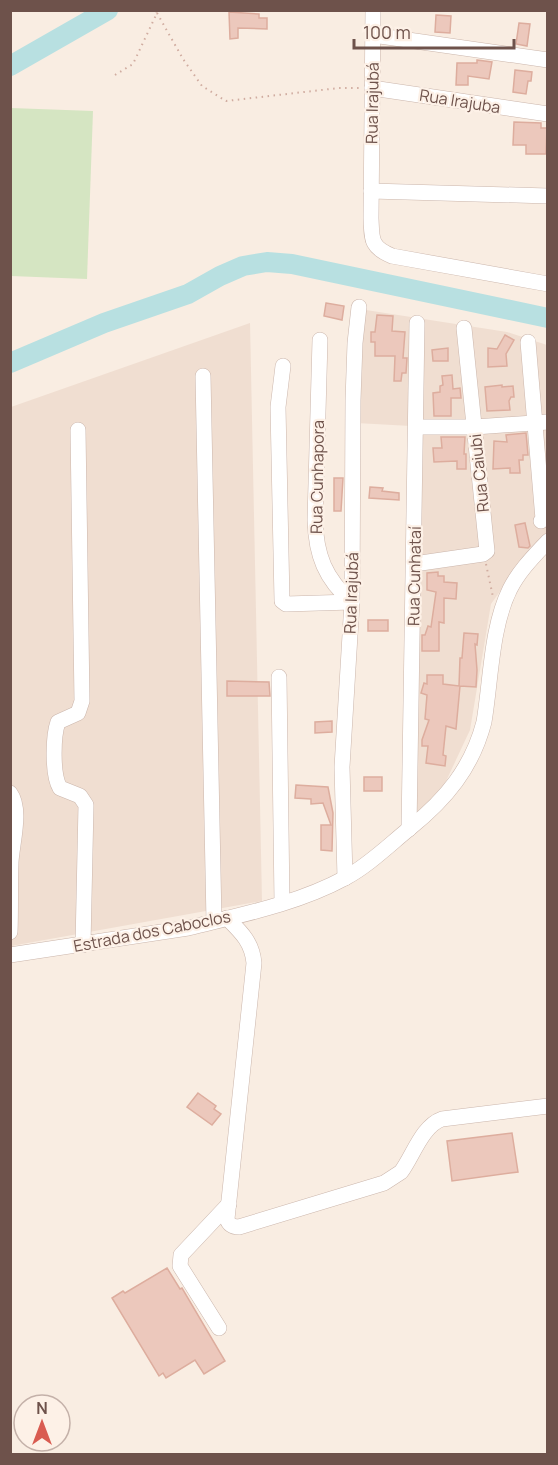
<svg xmlns="http://www.w3.org/2000/svg" width="558" height="1465" viewBox="0 0 558 1465" font-family="Manrope,sans-serif">
<rect width="100%" height="100%" fill="#f9ede2"/>
<!-- residential -->
<g fill="#f0ded1">
<polygon points="366,310 507,332 547,345 547,536 513,573 491,604 470,730 440,794 409,825 411,426 356,423 361,319"/>
<polygon points="250,323 262,901 11,946 11,407"/>
</g>
<!-- green -->
<polygon fill="#d5e5c2" points="11,108 93,111 87,279 11,276"/>
<g fill="none" stroke-linecap="round" stroke-linejoin="round">
<!-- river -->
<g stroke="#b8e0e1" stroke-width="20">
<polyline points="10,66 108,10"/>
<polyline points="10,363 104,323 188,294 220,276 243,266 267,262 292,264 548,318"/>
</g>
</g>
<!-- building -->
<g fill="#ecc8bc" stroke="#ddad9e" stroke-width="1.5">
<polygon points="229,12 259,14 259,18 267,18 267,29 238,28 238,38 230,39"/>
<polygon points="436,15 451,16 450,33 435,32"/>
<polygon points="519,23 530,24 527,46 516,44"/>
<polygon points="477,60 492,62 489,79 468,76 468,85 456,85 457,63 477,63"/>
<polygon points="515,70 532,72 531,81 528,81 526,94 513,92"/>
<polygon points="514,122 541,123 541,128 547,128 546,154 526,154 526,145 513,145"/>
<polygon points="326,303 344,306 342,320 324,316"/>
<polygon points="377,315 393,316 392,331 405,332 403,358 407,358 406,373 402,373 401,381 394,381 395,356 375,356 375,342 371,342 371,332 375,332"/>
<polygon points="505,335 514,340 506,354 507,366 488,367 488,348 497,349"/>
<polygon points="448,348 448,361 433,361 432,350"/>
<polygon points="452,375 453,389 460,388 461,398 451,398 451,416 434,416 433,393 440,392 440,386 443,385 442,376"/>
<polygon points="502,385 502,387 513,386 514,397 511,397 509,401 510,410 487,411 485,387"/>
<polygon points="526,433 528,455 523,455 523,460 519,460 520,473 510,473 510,468 493,469 494,441 507,442 506,435"/>
<polygon points="441,437 465,437 464,454 466,454 466,469 457,469 457,461 434,462 433,448 442,448"/>
<polygon points="334,478 343,478 341,511 334,511"/>
<polygon points="370,487 383,488 382,491 399,493 399,500 369,498"/>
<polygon points="525,523 530,546 528,548 519,547 515,525"/>
<polygon points="438,572 438,576 444,576 444,582 457,583 456,599 444,598 444,623 439,622 439,651 422,651 422,635 425,635 428,626 431,627 436,592 427,590 427,573"/>
<rect x="368" y="620" width="20" height="11"/>
<polygon points="464,633 478,634 477,645 475,644 477,670 476,687 460,686 456,729 446,726 443,755 446,756 445,766 426,763 428,746 422,746 422,740 429,720 425,719 427,695 421,693 424,683 427,684 427,675 443,675 443,684 459,686 460,658 462,658"/>
<polygon points="227,681 269,682 270,696 227,696"/>
<polygon points="332,721 332,732 315,733 315,722"/>
<rect x="364" y="777" width="18" height="14"/>
<polygon points="296,785 328,787 333,813 332,851 321,850 321,825 331,825 323,803 311,804 311,799 295,798"/>
<polygon points="198,1093 216,1106 214,1109 221,1114 212,1125 187,1107"/>
<polygon points="512,1133 518,1172 452,1181 447,1141"/>
<polygon points="167,1268 180,1289 182,1288 225,1361 204,1374 195,1360 166,1378 163,1373 159,1376 112,1298 123,1291 125,1293"/>
</g>
<g fill="none" stroke-linecap="round" stroke-linejoin="round">
<!-- minor casing -->
<g stroke="#cbb6ac" stroke-width="16">
<g id="minor">
<path d="M373 10 371 218C372 239 370 247 392 256L548 284"/>
<polyline points="373,35 548,60"/>
<polyline points="372,88 548,114"/>
<polyline points="371,191 548,196"/>
<path d="M320 340 315 520C316 555 325 579 352 602"/>
<polyline points="528,342 543,519 541,521"/>
<polyline points="283,366 278,407 282,601 286,604 352,602"/>
<polyline points="203,376 214,921"/>
<polyline points="416,427 475,427 548,422"/>
<path d="M78 430 82 701 78 713 58 722C53 736 52 775 60 788L80 796 86 805 83 945"/>
<polyline points="414,564 483,554 487,551 464,328"/>
<polyline points="279,677 282,903"/>
<path d="M10 793C22 809 12 843 11 862 10 885 11 909 10 932"/>
<polyline points="409,829 417,323"/>
<polyline points="345,878 342,767 352,602 353,400 355,343 359,307"/>
<path d="M227 918C241 932 252 942 254 963L227 1219C229 1225 232 1227 239 1227L384 1183 401 1172C413 1156 422 1126 442 1119L548 1106"/>
<path d="M10 955 188 928C240 915 297 904 345 878 369 865 389 845 410 828 446 799 472 768 484 722 491 680 491 627 510 589 519 571 534 556 548 541"/>
<polyline points="219,1328 180,1266 181,1255 229,1204"/>
</g>
</g>
<!-- path -->
<g stroke="#d0aca0" stroke-width="2" stroke-dasharray="1.5 4.5" stroke-linecap="butt">
<polyline points="157,13 183,59 202,86 226,101 339,88 360,88"/>
<polyline points="115,75 133,64 157,13 156,10"/>
<polyline points="486,564 493,597"/>
</g>
<!-- minor -->
<use href="#minor" stroke="#fff" stroke-width="15"/>
</g>
<g text-anchor="middle" dominant-baseline="central" stroke-width="4.5" stroke-linejoin="round" paint-order="stroke">
<!-- street labels -->
<g font-size="16" fill="#6e524b" stroke="#fdf1e7">
<text transform="translate(460 101) rotate(9)">Rua Irajuba</text>
<text transform="translate(372 103) rotate(-89)">Rua Irajubá</text>
<text transform="translate(479 473) rotate(-96)">Rua Caiubi</text>
<text transform="translate(317 477) rotate(-89)">Rua Cunhapora</text>
<text transform="translate(414 576) rotate(-89)">Rua Cunhataí</text>
<text transform="translate(351 593) rotate(-88)">Rua Irajubá</text>
<text transform="translate(152 931) rotate(-11)">Estrada dos Caboclos</text>
</g>
</g>
<!-- border -->
<rect width="558" height="1465" fill="none" stroke="#6e524b" stroke-width="24"/>
<!-- north arrow -->
<g transform="translate(42 1423)"><circle r="28" fill="#fdf1e7" stroke="#c4b1a9" stroke-width="1.5"/>
<path d="M0-4.5L10 22L0 15L-10 22Z" fill="#d95c51"/>
<text y="-9" font-size="16" font-weight="bold" text-anchor="middle" fill="#6e524b">N</text>
</g>
<!-- scale -->
<path d="M354 39v9h160v-9" fill="none" stroke="#6e524b" stroke-width="3"/>
<text x="363" y="39" font-size="18" fill="#6e524b" stroke="#fdf1e7" stroke-width="4.5" paint-order="stroke">100 m</text>
</svg>
